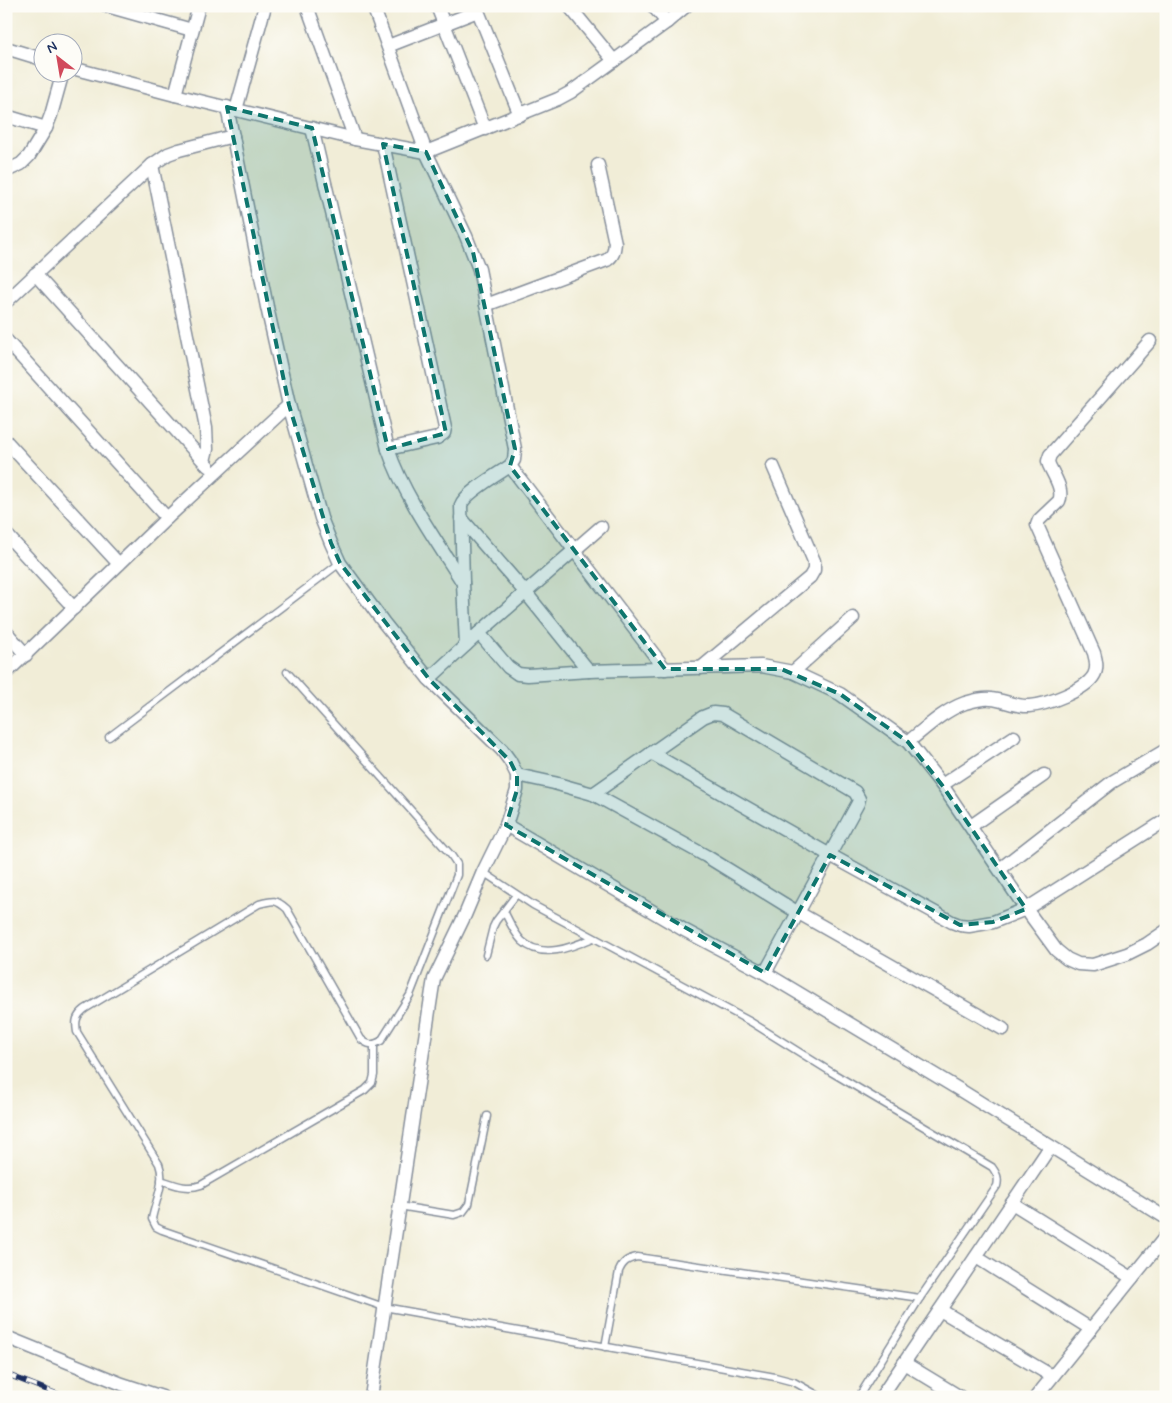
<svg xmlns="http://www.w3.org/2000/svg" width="1172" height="1403" viewBox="0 0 1172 1403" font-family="Mynerve,sans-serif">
<rect width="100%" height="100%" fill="#fdfcf7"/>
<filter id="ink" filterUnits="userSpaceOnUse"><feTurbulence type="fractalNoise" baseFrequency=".02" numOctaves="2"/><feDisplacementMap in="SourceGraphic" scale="10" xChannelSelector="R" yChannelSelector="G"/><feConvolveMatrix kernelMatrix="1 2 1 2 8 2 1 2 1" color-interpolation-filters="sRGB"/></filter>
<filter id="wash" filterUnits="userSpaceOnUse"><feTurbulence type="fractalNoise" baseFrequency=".0096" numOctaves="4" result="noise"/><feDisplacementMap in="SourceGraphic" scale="20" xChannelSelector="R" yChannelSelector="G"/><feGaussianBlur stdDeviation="1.12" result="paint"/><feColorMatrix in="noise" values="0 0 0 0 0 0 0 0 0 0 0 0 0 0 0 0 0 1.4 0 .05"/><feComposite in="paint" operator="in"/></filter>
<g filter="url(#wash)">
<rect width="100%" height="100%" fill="#f1edd7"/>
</g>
<g filter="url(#ink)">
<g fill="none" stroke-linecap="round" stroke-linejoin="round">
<!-- service casing -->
<g stroke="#868e9a" stroke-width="9">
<g id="service">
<path d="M287 672 451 855 457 864V875L410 995 381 1041C372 1046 368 1045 361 1039L287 909C276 899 273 900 259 904L85 1009C76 1016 75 1021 77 1032L159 1164C166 1182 155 1202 152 1219L156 1227 162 1230 384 1307 775 1377 794 1382 821 1397"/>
<polyline points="109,737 340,563"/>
<path d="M483 872 533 905 751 1022 831 1072 992 1167C997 1174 999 1178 997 1186L920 1298 861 1393 858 1397"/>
<path d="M504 911C509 921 514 933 522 941 542 960 572 947 593 938"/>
<polyline points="486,955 493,927 496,921 516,895"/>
<path d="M161 1180C176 1185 187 1190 201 1185L365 1090 372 1083 374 1075V1045"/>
<polyline points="399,1206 454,1215 463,1212 469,1204 487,1116"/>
<path d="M605 1347 619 1271C623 1262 627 1259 637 1257L920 1298"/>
</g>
</g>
<!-- minor casing -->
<g stroke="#868e9a" stroke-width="15">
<g id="minor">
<polyline points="107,6 192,30"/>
<polyline points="307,6 355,139"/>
<path d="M373 6 426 152 466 236 479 269 515 449 514 460 510 466C498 474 465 493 461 505L463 583 466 645"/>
<polyline points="437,6 485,129"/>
<polyline points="476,6 520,115"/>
<polyline points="569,6 614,61"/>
<polyline points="653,6 667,22"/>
<polyline points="388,46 478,11"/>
<polyline points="6,48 42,59"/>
<polyline points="72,68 175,95 355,139 426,152 558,99 571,92 667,22 686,6"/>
<polyline points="175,95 199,6"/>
<polyline points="227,107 267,307 289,405 321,518 331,543 340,563 384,623 429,679 502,750 510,761 517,775 517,790 506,825 483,872 465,915 434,979 432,991 371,1397"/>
<polyline points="236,110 265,6"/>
<polyline points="6,116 46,128"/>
<path d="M312 128 388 449C403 494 437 542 463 583"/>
<polyline points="383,144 445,428 444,433 437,438 388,449"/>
<polyline points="152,165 206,428 207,449 204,461"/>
<polyline points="6,171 21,164 29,156 46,128 51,115 63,72"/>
<polyline points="35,274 208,466"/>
<polyline points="6,302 152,165 168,154 179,150 233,136"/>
<path d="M486 305 607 260C614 255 614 251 615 243L598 165"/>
<polyline points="6,340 167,518"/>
<polyline points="6,441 119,564"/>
<polyline points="510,466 665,669"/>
<polyline points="461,518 526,593 589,671"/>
<polyline points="6,534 74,608"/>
<polyline points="6,632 26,655"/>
<polyline points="479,633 508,667 518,674 528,675 589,671 761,666 793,672 840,694 908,742 942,785 1026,909 1056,950 1067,959 1078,964 1093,965 1127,954 1147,944 1166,931"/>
<polyline points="701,668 810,577 814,570 814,561 773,466"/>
<polyline points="793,672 853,618"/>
<polyline points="6,673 167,518 289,405"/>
<polyline points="429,679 479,633 601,527"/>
<path d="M908 742C926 728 943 711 965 703 972 701 984 698 991 699 1004 700 1016 707 1029 706 1046 705 1086 690 1094 675 1098 668 1096 660 1094 653L1037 525 1039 520 1059 501C1064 490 1054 476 1049 465L1048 461 1050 455 1150 341"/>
<polyline points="651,753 830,855 952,922 960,925 969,926 993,922 1026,909 1166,820"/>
<polyline points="517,775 554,783 593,794 706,856 797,912 1003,1029"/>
<polyline points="942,785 1014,737"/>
<polyline points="593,794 703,717 713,713 723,714 855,792 859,799 858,803 765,973"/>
<polyline points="506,825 684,930 765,973 960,1090 1166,1218"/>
<polyline points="971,826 1044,775"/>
<polyline points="1000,869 1112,782 1166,750"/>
<polyline points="1012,1203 1132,1278"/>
<polyline points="976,1257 1091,1329"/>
<polyline points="940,1310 1052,1376"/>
<polyline points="6,1337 122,1384 162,1397"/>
<polyline points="904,1363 960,1397"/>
<polyline points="881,1397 1050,1147"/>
<polyline points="1036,1397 1166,1236"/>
</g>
</g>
<!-- service -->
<use href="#service" stroke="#fff" stroke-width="6"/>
<!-- minor -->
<use href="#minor" stroke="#fff" stroke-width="12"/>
<!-- rail casing -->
<g stroke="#1b2f5e" stroke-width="5.5">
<polyline id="rail" points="6,1374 65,1397"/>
</g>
<!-- rail -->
<use href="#rail" stroke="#fdfcf7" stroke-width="4" stroke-dasharray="11" stroke-linecap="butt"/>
</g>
</g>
<!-- marked area -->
<path fill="#0f766e" fill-opacity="0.2" stroke="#0f766e" stroke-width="4" stroke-dasharray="10 6" stroke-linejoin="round" d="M227 107 312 128 388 449 446 433 383 144 426 152 473 252 515 449 510 466 665 669H781L840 694 908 742 942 785 1026 909 993 922 960 925 830 855 765 973 506 825 517 790V775L510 761 429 679 340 563 331 543 289 405Z"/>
<!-- margin -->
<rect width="1172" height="1403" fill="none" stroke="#fdfcf7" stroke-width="25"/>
<!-- north arrow -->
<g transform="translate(58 58) rotate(329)"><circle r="24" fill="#fdfcf7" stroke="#a3aaba"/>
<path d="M0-4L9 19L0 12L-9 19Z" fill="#d1495b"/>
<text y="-8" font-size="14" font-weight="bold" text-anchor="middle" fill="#1b2f5e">N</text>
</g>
</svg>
